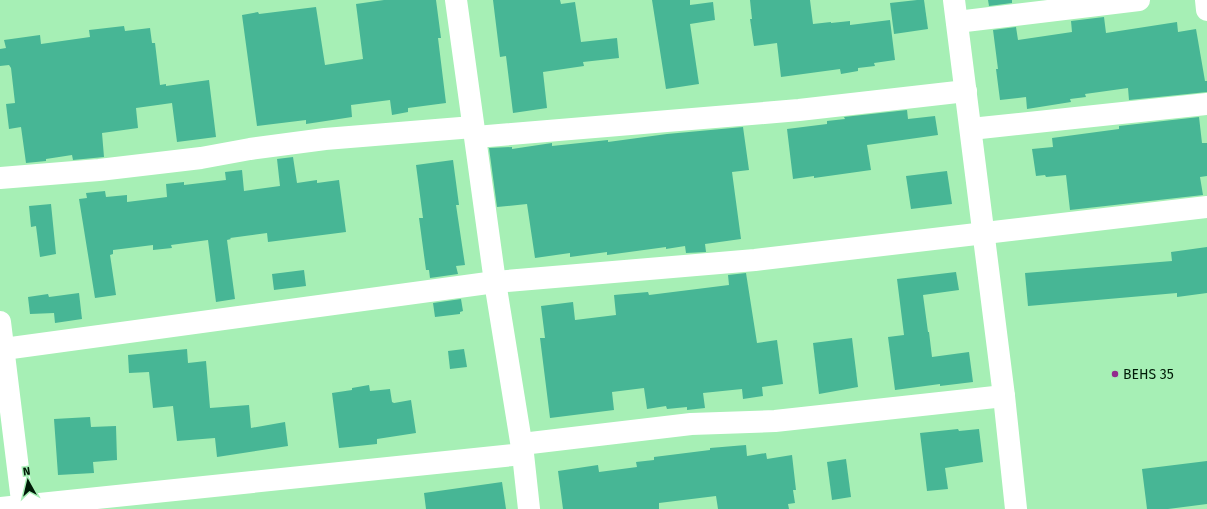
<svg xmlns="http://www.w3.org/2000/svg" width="1207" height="509" viewBox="0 0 1207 509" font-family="'Fira Sans',sans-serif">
<rect width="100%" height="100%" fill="#a6efb5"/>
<!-- building -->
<g fill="#47b695">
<polygon points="384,0 436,0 441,38 438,38 446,103 408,108 408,112 392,115 390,100 351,105 352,117 306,124 306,120 257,126 242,15 258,12 259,14 316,7 325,65 363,59 356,4"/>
<polygon points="493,0 560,0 561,4 575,2 581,42 617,38 619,58 583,62 584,66 543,72 547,108 513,113 506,56 500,57"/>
<polygon points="652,0 690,0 690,5 713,2 715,20 690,24 699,84 666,89"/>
<polygon points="750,0 810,0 813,24 831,22 831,23 850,21 850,25 890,20 895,60 874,63 875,66 858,68 858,71 841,74 840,69 781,77 777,43 754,46 750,19 752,19"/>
<polygon points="917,0 924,0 928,29 894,34 890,3"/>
<polygon points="988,0 1012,0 1012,3 989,6"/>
<polygon points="1104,17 1106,33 1177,22 1178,32 1196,29 1205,81 1207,81 1207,92 1129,100 1128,88 1085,94 1086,97 1070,99 1071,102 1027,109 1026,97 1000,100 996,69 998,69 993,30 1016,27 1018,40 1072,32 1071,21"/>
<polygon points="124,26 125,31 150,28 152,43 155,43 160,85 166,84 166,86 209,80 216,137 177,142 172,103 136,108 138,128 102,133 104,157 73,160 72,155 46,159 46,161 26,163 21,127 9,129 6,104 15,103 11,68 9,65 0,66 0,49 6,48 4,40 40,35 41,44 90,37 89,30"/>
<polygon points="907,110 908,119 935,116 938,135 867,145 871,170 814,178 814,176 793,179 787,129 827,124 827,121 845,119 844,117"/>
<polygon points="1199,117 1202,143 1207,143 1207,176 1200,177 1203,195 1070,210 1066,175 1046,177 1045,175 1036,176 1032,149 1053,147 1052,138 1119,129 1119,126"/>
<polygon points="743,127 749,170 732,172 741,239 705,244 706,252 686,253 685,246 666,249 666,247 607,255 607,252 570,257 570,253 535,258 527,204 497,207 489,148 512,147 512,149 552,143 552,146 608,140 608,142 667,134"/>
<polygon points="293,157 297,183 317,180 317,183 339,180 346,232 268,242 267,233 230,238 231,239 227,240 235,299 216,302 208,240 171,245 172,248 153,250 153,245 113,250 113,254 110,255 116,295 95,298 79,199 87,198 86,193 105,191 106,197 127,195 127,202 167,197 166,184 184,182 184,185 226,180 225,172 242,170 244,191 280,186 277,159"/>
<polygon points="453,160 459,205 456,205 465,265 456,266 458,274 430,278 429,270 426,270 419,218 423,218 416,165"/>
<polygon points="947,171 952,204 911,209 906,176"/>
<polygon points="51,204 56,254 40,257 36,226 31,227 29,206"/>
<polygon points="1207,247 1207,293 1177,297 1177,293 1028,306 1025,273 1172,261 1171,252"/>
<polygon points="304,270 306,286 274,290 272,274"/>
<polygon points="956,272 959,290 923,295 928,332 929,332 932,357 969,352 973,382 940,386 940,384 895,390 888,337 904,335 897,279"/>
<polygon points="746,273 757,343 777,340 783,384 762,387 763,396 743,399 742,389 703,393 705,408 687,410 687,407 667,409 666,406 647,409 644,388 612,392 614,410 550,418 540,338 545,338 541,306 573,302 575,320 616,315 614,295 648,292 649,295 729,285 728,275"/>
<polygon points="79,293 82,319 55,323 54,313 30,314 28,297 48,294 49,297"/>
<polygon points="461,299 463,311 460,312 460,314 435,317 433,303"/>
<polygon points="852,338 858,387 819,394 813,343"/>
<polygon points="187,349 188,363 206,361 210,408 249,405 251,428 285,422 288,446 217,457 215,438 177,441 173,406 153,408 149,372 129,373 128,355"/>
<polygon points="464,349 467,367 450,369 448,351"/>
<polygon points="369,385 370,391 390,389 392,402 394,403 411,400 416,433 377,439 377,444 339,448 332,393 352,390 352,388"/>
<polygon points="90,417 91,427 116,426 117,460 93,462 94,473 58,475 54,419"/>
<polygon points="958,429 959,431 979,429 983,462 945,468 948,489 927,491 920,433"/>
<polygon points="746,445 747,456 766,453 767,459 792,455 796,490 793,490 795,503 788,504 789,509 718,509 716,496 659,503 659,509 563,509 558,471 598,465 599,472 637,467 636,462 654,460 654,457 710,450 710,448"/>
<polygon points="846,459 851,497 832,500 827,462"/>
<polygon points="1207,461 1207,504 1168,509 1147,509 1142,469"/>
<polygon points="502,482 506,509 426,509 424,493"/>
</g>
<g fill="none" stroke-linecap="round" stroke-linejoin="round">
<!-- minor -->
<g stroke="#fff" stroke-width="22">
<polyline points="456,0 495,282 523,454 529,509"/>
<polyline points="954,0 1004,396 1016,509"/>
<polyline points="1206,0 1207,10"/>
<polyline points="957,22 1139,0"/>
<polyline points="971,129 1207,104"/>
<polyline points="476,137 799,110 966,91"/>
<polyline points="0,178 99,170 201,158 250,149 325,139 473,127"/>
<polyline points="0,322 23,509"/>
<polyline points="4,349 495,282 755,260 1207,207"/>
<polyline points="522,444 691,424 775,421 1004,396"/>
<polyline points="0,508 523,454"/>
</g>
</g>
<!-- markers -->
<circle fill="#932a8d" stroke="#a6efb5" stroke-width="1.5" cx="1115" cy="374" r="4"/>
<g text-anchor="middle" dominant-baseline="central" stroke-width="3" stroke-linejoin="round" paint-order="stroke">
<!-- poi labels -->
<g font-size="14" fill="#001b07" stroke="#a6efb5" text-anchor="start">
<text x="1123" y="374">BEHS 35</text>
</g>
</g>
<!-- north arrow -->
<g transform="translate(28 481) rotate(352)" stroke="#a6efb5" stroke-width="3" paint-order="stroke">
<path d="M0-3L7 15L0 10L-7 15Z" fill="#001b07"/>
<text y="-6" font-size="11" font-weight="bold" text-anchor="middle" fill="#001b07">N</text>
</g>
</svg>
